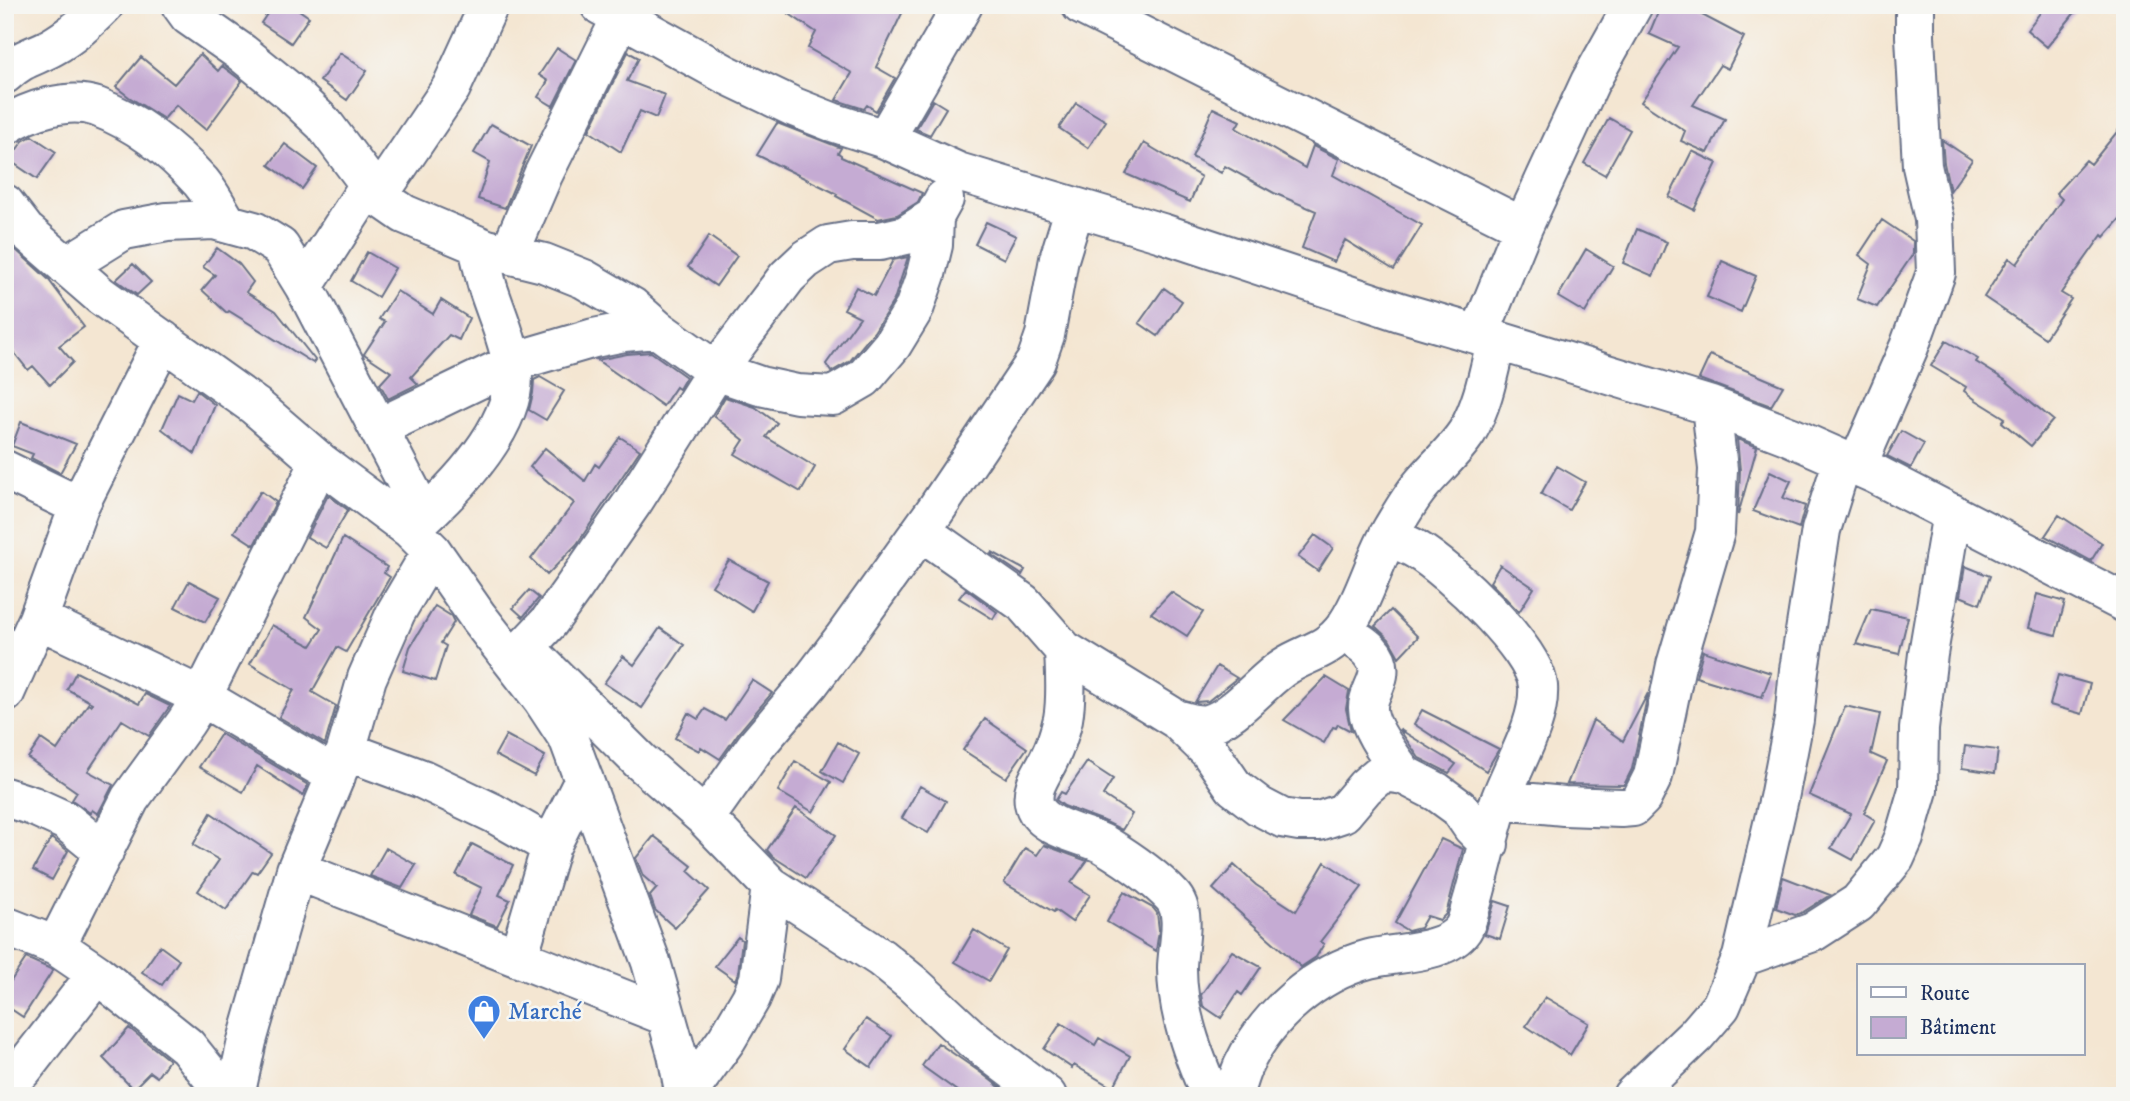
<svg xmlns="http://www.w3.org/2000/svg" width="2130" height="1101" viewBox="0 0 2130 1101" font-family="'IM FELL DW Pica',serif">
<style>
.building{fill:#c5abd3}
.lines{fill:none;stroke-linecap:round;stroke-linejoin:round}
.minor-casing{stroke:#676f87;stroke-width:42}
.minor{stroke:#fff;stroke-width:38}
.labels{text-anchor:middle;stroke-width:5;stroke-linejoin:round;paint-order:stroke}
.shop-label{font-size:24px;fill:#366cbe;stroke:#f6f6f2;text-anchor:start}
</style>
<rect width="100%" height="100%" fill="#f6f6f2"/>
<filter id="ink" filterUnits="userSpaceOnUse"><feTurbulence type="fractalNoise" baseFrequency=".0143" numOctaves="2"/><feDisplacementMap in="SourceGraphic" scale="14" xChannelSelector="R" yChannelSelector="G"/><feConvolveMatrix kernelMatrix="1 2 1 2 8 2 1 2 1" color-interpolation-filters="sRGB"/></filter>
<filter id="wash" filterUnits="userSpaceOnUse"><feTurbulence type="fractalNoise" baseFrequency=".00686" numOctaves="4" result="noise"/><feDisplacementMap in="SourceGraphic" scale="28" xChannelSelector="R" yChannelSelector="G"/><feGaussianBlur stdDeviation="1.57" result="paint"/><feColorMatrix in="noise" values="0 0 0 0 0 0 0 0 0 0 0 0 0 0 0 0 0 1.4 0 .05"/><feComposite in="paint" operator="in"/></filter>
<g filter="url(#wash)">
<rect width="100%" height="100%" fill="#f4e6d2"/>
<g id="blocks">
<path class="building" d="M273,5H292L309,17L291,43L261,23Z
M776,5H906L876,67L895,78L876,111L867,105L864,109L836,100L852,73L808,48L816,32Z
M1661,5H1683L1744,37L1728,69L1720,65L1693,105L1725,119L1708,153L1681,141L1685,131L1641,102L1678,47L1649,34Z
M2046,5H2081L2047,47L2027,30Z
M557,48L576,60L553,106L538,97L548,81L539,75Z
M628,52L639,58L627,81L665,95L656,118L640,111L621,152L589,131Z
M340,53L367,71L347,100L320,81Z
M200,54L218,71L222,66L242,81L206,130L176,105L164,119L129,97L116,87L141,57L174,84Z
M933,100L946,108L930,135L916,129Z
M1076,103L1106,121L1088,148L1059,128Z
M1213,108L1240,121L1236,128L1305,168L1313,146L1339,159L1333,175L1422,225L1394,270L1345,240L1334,262L1302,248L1316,211L1274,193L1225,166L1221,173L1192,157Z
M1609,118L1630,130L1605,175L1584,163Z
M2125,122V213L2104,237L2102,235L2061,293L2071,299L2045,338L1984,297L2009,258L2017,264L2062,199L2056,193L2086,160L2091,164Z
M777,123L841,148L838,153L841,155V157L922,193L918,202L897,215L878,219L836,196L837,194L831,191L757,155Z
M491,124L531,146L505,208L478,199L490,162L474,153Z
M32,136L56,152L37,179L9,160L23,141Z
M1942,140L1972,160L1950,191L1944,163Z
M1144,143L1201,177L1190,202L1126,174Z
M285,144L317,168L302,189L269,165Z
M1692,151L1717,163L1694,210L1669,197Z
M1882,220L1913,241V254L1877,307L1857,299L1871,264L1859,255Z
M986,222L1016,236L1004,259L975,244Z
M1637,229L1667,242L1653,276L1623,263Z
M709,236L737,256L716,286L688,267Z
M5,240L48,279L84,327L59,346L73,362L50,385L33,366L28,370L5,341Z
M217,248L239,264L253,282L246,292L276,311L315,360L313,363L229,311L227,313L202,290L215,275L203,267Z
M1586,249L1613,266L1585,313L1558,297Z
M367,252L395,268L378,297L351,281Z
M908,257L894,300L874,332L850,361L831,372L826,364L860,317L844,309L856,287L874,296L893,260Z
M1722,261L1756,276L1741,312L1707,297Z
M133,264L151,282L137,295L116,280Z
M1164,288L1182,301L1158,336L1139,323Z
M397,291L433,314L441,300L469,318L459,340L449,335L411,377L418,384L388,399L380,384L391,372L364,354L385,322L379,319Z
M1946,341L1978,359L1976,362L2005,380L2053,420L2031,446L2002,422L2005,418L1976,400L1964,391L1966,387L1931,366Z
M651,352L686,377L679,389L676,387L663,406L597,360L627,354Z
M1710,355L1783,386L1771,406L1699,379Z
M540,377L564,391L546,420L529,410L533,393L534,380Z
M197,391L215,405L195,454L162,429L178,393L192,400Z
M725,397L755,407L777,423L766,437L815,467L801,492L735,454L744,440L714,416Z
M21,422L76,444L60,473L31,458L33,454L12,446Z
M1901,431L1924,444L1911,468L1887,456Z
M620,437L640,450L577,544L547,575L531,559L574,503L530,467L545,448L585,481L595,464L599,467Z
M1737,439L1757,447L1738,515L1740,470Z
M1557,466L1585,482L1569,510L1541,494Z
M1770,471L1791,481L1783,498L1805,506L1799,528L1753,511Z
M261,491L276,502L254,545L234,532Z
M328,495L348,510L326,548L307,537Z
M2059,515L2102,543L2091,561L2045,536Z
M1315,535L1333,548L1318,571L1298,557Z
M343,538L387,567L384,573L390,577L346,652L337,647L312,692L336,706L325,744L279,717L294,690L250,664L272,625L311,646L322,629L306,617Z
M992,552L1025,570L1022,575L991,554Z
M729,560L768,581L752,611L712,586Z
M1500,565L1534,588L1519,612L1490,582Z
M1965,566L1990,576L1980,604L1960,596Z
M189,581L220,597L205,622L175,607Z
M966,589L997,612L993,619L959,598Z
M529,590L539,598L523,617L513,608Z
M1171,592L1203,612L1187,636L1151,613Z
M2037,594L2065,602L2056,635L2028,628Z
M435,606L451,616L454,622L441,643L446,646L435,681L403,671L410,647Z
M1871,609L1908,617L1899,654L1856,644Z
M1391,610L1418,637L1399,657L1389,639L1375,626Z
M660,628L684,645L642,708L604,683L623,656L634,665Z
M1703,651L1771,673L1762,697L1696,677Z
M1217,666L1237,678L1208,701L1195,702Z
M76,672L139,704L145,694L170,706L149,736L122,720L88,771L113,785L98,814L92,810L90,813L72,800L77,792L28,758L41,739L57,750L88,704L91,706L92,703L67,689Z
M2058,675L2090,684L2082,714L2050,705Z
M1326,677L1349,691L1346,709L1351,731L1338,724L1336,728L1333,727L1324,743L1284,720Z
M752,680L772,693L739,732L720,759L701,747L699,751L675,738L688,713L698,719L705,709L725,720Z
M1648,693L1632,769L1624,785L1567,784L1593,720L1623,741Z
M1845,706L1880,714L1871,754L1887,761L1864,813L1875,820L1853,860L1831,848L1851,814L1809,795Z
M1422,710L1499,749L1486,771L1414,724Z
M985,719L1027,748L1006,778L963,750Z
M1399,729L1456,764L1449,773L1419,758Z
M221,734L308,785L303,796L257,766L243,792L199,767Z
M506,735L545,756L534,776L495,755Z
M838,742L859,754L843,783L822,771Z
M1965,746L1998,750L1995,773L1962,768Z
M795,761L831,782L813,812L778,791Z
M1087,762L1113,779L1103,795L1132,814L1122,830L1104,821L1064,806L1056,800L1061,792L1065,794Z
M920,786L946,801L928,833L902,818Z
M796,808L836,835L806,878L772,856L767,850Z
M211,813L271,853L257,873L253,871L226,910L198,891L219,860L193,845Z
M654,836L692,866L688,871L709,890L675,928L655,910L650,896L657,888L643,876L636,858Z
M51,838L68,851L52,880L33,870Z
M1441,839L1463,849L1446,914L1440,920L1427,916L1420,928L1408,931L1395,923Z
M472,844L513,865L499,895L510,900L497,926L469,915L482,888L456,875Z
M1044,845L1087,861L1071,883L1090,895L1072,922L1055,910L1054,912L1004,883L1025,848L1037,855Z
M386,848L416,865L402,888L370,876Z
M1325,862L1362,887L1320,942L1324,944L1316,957L1301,967L1213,889L1234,865L1256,885L1296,911Z
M1783,877L1830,895L1803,912L1795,915L1776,908Z
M1124,892L1153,908L1157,913L1159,930L1156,951L1107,922Z
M1495,901L1510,906L1500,939L1485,934Z
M974,930L1007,950L989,981L955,962Z
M738,937L742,940L738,973L735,980L715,966Z
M160,946L179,960L162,985L142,972Z
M1232,951L1261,967L1242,995L1238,992L1221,1018L1203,1006L1201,995Z
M26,958L53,970L23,1017L5,1005V990Z
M1545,997L1589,1023L1570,1055L1526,1026Z
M866,1019L892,1036L871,1067L845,1049Z
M1061,1023L1095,1045L1099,1038L1130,1056L1113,1088L1074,1065L1072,1068L1044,1049Z
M129,1028L169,1060L157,1077L150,1072L133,1089L103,1058Z
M938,1043L980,1072L1011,1096H964L922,1066Z"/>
</g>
</g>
<g filter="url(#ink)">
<use href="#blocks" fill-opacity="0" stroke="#676f87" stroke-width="2"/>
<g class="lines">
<defs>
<path id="minor" d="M181,5L189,16L242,53L290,92L324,124L378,196L404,214L487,249L544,263L584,279L632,307L657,329L716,371L760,386L797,394L833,396L864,378L892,345L914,309L926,274L933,245L934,217
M600,5L725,74L794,107L832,122L885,139L958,172L1162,233L1400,312L1479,335L1523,227L1590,82L1633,5
M1081,5L1523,227
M5,74C23,57 34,57 52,47C72,36 88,21 104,5
M5,126C28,110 69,97 97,107C137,122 173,151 201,182C211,194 219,210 227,223
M885,139L963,5
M378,196L451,88L489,5
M5,204L25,230L101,296L255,406L320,462L410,529L432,551L478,617L542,699L569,740L651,962L677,1054L685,1096
M509,254L543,175L622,16
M66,266L124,230L167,222L214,220L254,231L280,247L304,286L424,516
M304,286L369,185
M1479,335L1711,406L1789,436L1875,474L2125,603
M378,428L519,360L594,338L624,332L657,329
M1857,466L1909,347L1936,273L1934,219L1922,166L1915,36V5
M5,470L79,506
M410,529C450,494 522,424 512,365C508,339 496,313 488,288C484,274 481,259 478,246
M921,531L1023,603L1064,650L1176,719C1186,722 1197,726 1208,724C1234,718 1262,681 1284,667C1305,653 1327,651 1343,630C1365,600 1373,562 1392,529C1401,514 1410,498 1421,485C1436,467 1454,452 1467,432C1483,405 1489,371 1496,341
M38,619L202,697L336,776
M1342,631C1358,641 1382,652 1378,675C1376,686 1368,696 1368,707C1367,727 1392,758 1404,775
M1064,650C1065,673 1067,697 1063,719C1060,732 1055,747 1049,759C1042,774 1031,787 1034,803C1039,829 1086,834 1105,845C1128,859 1154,877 1172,896C1188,913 1177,948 1177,968C1177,1013 1193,1055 1211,1096
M535,657L640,761L705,818L771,886L881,958L913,984L972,1039L1047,1096
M513,660L549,622L574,587L633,502L716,371L787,277L805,260L828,245L852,241H880L906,235L934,217L944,199
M5,693L38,619L79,506L163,340
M1176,719L1210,752L1234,787L1259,806L1282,818L1299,821H1319L1343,813L1365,787L1379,775L1390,773L1404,775L1437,792L1459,808L1472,827L1489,844
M346,751L422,779L493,813L551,846L584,780
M5,797L33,806L66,821L104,852
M1501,800L1564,806L1621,808L1633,807L1642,798L1653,776L1676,665L1715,532L1718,469L1711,406
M705,818L756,746L809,684L843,639L935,511L1036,361L1045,335L1059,259L1075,207
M296,870L666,1016
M5,926L56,946L97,974L187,1046L227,1096
M56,946L130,799L186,722L202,697L320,462
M1742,957L1813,932L1858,903L1895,858L1904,838L1918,790L1919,729L1928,654L1952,513
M518,958L551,846
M5,1089L23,1069L97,974
M235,1096L247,1041L296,870L346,751L367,678L396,612L432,551
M686,1096L727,1039L751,998L759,979L771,886
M1233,1096C1236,1086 1239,1075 1243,1066C1267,1015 1316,973 1369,959C1396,952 1446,954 1463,929C1468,921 1470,908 1473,899C1481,870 1488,840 1496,812C1507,774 1541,726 1538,686C1535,649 1449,569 1417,550C1408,544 1397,541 1388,536
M1632,1096L1696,1035L1721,1006L1742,957L1779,798L1794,720L1799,670L1821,530L1843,459"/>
</defs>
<use href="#minor" class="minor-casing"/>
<use href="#minor" class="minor"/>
</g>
</g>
<defs>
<symbol id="shop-pin" viewBox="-11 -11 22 30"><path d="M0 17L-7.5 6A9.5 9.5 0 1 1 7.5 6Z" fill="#3f7fe0" stroke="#f6f6f2"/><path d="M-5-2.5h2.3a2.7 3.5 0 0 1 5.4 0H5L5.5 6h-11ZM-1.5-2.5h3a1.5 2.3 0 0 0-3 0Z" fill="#fff"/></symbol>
</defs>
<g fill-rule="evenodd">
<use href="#shop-pin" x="465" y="992" width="38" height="52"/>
</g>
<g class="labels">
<g class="shop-label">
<text x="508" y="1019">Marché</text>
</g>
</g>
<rect width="2130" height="1101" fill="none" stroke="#f6f6f2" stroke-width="28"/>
<rect x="1857" y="964" width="228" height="91" fill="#f6f6f2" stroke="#9ea6b7" stroke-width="2"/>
<rect x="1871" y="987" width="35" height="10" fill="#ffffff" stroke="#9ea6b7" stroke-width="2"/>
<text x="1920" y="1000" font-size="21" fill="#1b2f5e">Route</text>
<rect x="1871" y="1017" width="35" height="21" fill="#c5abd3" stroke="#9ea6b7" stroke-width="2"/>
<text x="1920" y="1034" font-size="21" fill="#1b2f5e">Bâtiment</text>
</svg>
